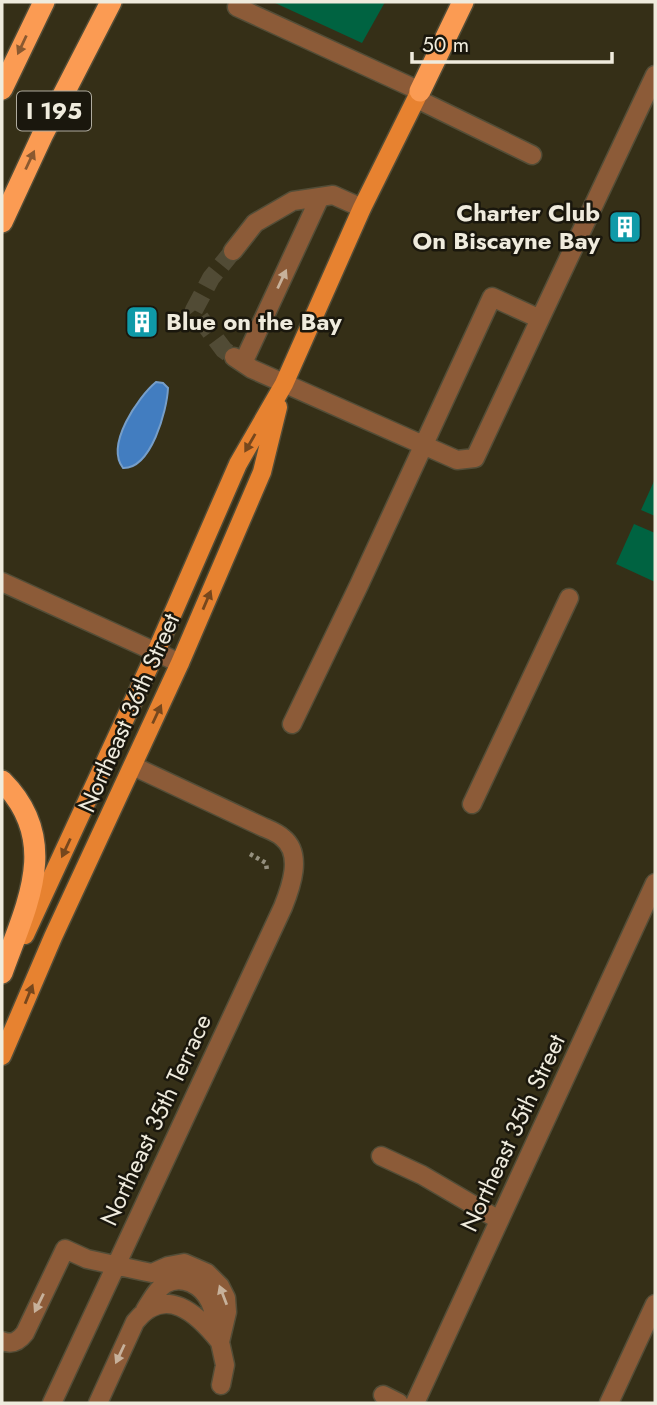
<svg xmlns="http://www.w3.org/2000/svg" width="657" height="1405" viewBox="0 0 657 1405" font-family="Jost,sans-serif">
<style>
.green{fill:#006341}
.water{fill:#427dc0;stroke:#769ec9;stroke-width:2}
.lines{fill:none;stroke-linecap:round;stroke-linejoin:round}
.minor-tunnel{stroke:#514b35;stroke-width:18;stroke-dasharray:18 9;stroke-linecap:butt}
.minor-casing{stroke:#534d37;stroke-width:21}
.major-casing{stroke:#534d37;stroke-width:21}
.highway-casing{stroke:#534d37;stroke-width:24}
.path{stroke:#95907e;stroke-width:4.5;stroke-dasharray:3.5 3.5;stroke-linecap:butt}
.minor{stroke:#8c5b38;stroke-width:18}
.major{stroke:#e78230;stroke-width:18}
.highway{stroke:#fb9b53;stroke-width:21}
.oneway{fill:#8a5930}
.oneway2{fill:#c7b19b}
.oneway3{fill:#76471d}
.labels{text-anchor:middle;stroke-width:5;stroke-linejoin:round;paint-order:stroke}
.shield{fill:#1a170d;stroke:#afab9f;stroke-width:2}
.shield-label{font-size:23px;font-weight:bold;fill:#efebdd}
.poi-label{font-size:24px;font-weight:bold;fill:#efebdd;stroke:#1a170d;text-anchor:end}
.street-label{font-size:24px;fill:#efebdd;stroke:#1a170d}
</style>
<rect width="100%" height="100%" fill="#352f17"/>
<path class="green" d="M273,2H385L362,43Z
M655,479V516L641,510Z
M634,524L655,533V582L616,564Z"/>
<path class="water" d="M156,382L163,383L168,388C167,411 151,469 123,468C105,445 138,397 156,382Z"/>
<g class="lines">
<path class="minor-tunnel" d="M233,251L211,278L194,310L224,350L234,357"/>
<defs>
<path id="minor" d="M237,7L420,91
M417,99L532,155
M233,251L255,223L293,201L333,195L362,208
M234,357L252,369L457,460L475,458L540,319
M243,363L320,197
M2,582L180,663
M292,724L359,585L492,297L540,319L655,75
M472,804L569,598
M381,1156L422,1175L499,1220
M145,1310C151,1301 156,1290 165,1284C182,1274 202,1285 210,1302C215,1313 217,1326 220,1339
M2,1341C12,1345 19,1341 25,1333L65,1249L87,1259L142,1271L152,1273L168,1266L184,1263L207,1273L220,1286L226,1298L227,1312L220,1342L225,1365L221,1385
M383,1395L399,1403
M52,1403L283,907C291,887 303,854 283,838C278,833 270,830 263,827L133,766
M98,1403L135,1322C165,1284 197,1313 220,1342
M415,1403L655,883
M609,1403L655,1304"/>
<path id="major" d="M25,935L156,652L238,464L284,384L362,208L420,91
M2,1056L53,937L180,663L262,472L278,407"/>
<path id="highway" d="M2,89L44,2
M420,91L463,2
M2,222L42,136L111,2
M2,781C62,841 26,906 2,973"/>
</defs>
<use href="#minor" class="minor-casing"/>
<use href="#major" class="major-casing"/>
<use href="#highway" class="highway-casing"/>
<path class="path" d="M250,854L266,863L267,871"/>
<use href="#minor" class="minor"/>
<use href="#major" class="major"/>
<use href="#highway" class="highway"/>
</g>
<defs><path id="oneway-solid" d="M-6-.8H1V-3.2L6.5 0L1 3.2V.8H-6Z" transform="scale(1.75)"/></defs>
<g class="oneway">
<use href="#oneway-solid" transform="translate(22 45) rotate(115)"/>
<use href="#oneway-solid" transform="translate(30 160) rotate(-65)"/>
</g>
<g class="oneway2">
<use href="#oneway-solid" transform="translate(282 279) rotate(-65)"/>
<use href="#oneway-solid" transform="translate(223 1295) rotate(-111)"/>
<use href="#oneway-solid" transform="translate(39 1303) rotate(116)"/>
<use href="#oneway-solid" transform="translate(120 1354) rotate(115)"/>
</g>
<g class="oneway3">
<use href="#oneway-solid" transform="translate(250 443) rotate(120)"/>
<use href="#oneway-solid" transform="translate(207 600) rotate(-67)"/>
<use href="#oneway-solid" transform="translate(157 714) rotate(-65)"/>
<use href="#oneway-solid" transform="translate(66 848) rotate(115)"/>
<use href="#oneway-solid" transform="translate(29 994) rotate(-68)"/>
</g>
<defs>
<symbol id="building-square" viewBox="-11 -11 22 22"><rect x="-9" y="-9" width="18" height="18" rx="4" fill="#0f9aa8" stroke="#1a170d"/><path d="M-4-6H4V6H1V3H-1V6H-4ZM-2.5-4.3h1.7v1.8h-1.7ZM.8-4.3h1.7v1.8H.8ZM-2.5-1h1.7V.8h-1.7ZM.8-1h1.7V.8H.8Z" fill="#fff"/></symbol>
</defs>
<g fill-rule="evenodd">
<use href="#building-square" x="606" y="208" width="38" height="38"/>
<use href="#building-square" x="123" y="303" width="38" height="38"/>
</g>
<g class="labels">
<rect class="shield" x="17" y="91.5" width="74" height="39" rx="5"/>
<g class="shield-label">
<text x="54" y="119">I 195</text>
</g>
<g class="poi-label">
<text x="600" y="221">Charter Club<tspan x="600" dy="28">On Biscayne Bay</tspan></text>
<text x="166" y="330" text-anchor="start">Blue on the Bay</text>
</g>
<g class="street-label">
<text transform="translate(129 713) rotate(-66)" y="8">Northeast 36th Street</text>
<text transform="translate(156 1120) rotate(-65)" y="8">Northeast 35th Terrace</text>
<text transform="translate(513 1133) rotate(-65)" y="8">Northeast 35th Street</text>
</g>
</g>
<rect width="657" height="1405" fill="none" stroke="#efebdd" stroke-width="7"/>
<path d="M412 52v10h200v-10" fill="none" stroke="#efebdd" stroke-width="3.5"/>
<text x="422" y="52" font-size="21" fill="#efebdd" stroke="#1a170d" stroke-width="5" paint-order="stroke">50 m</text>
</svg>
